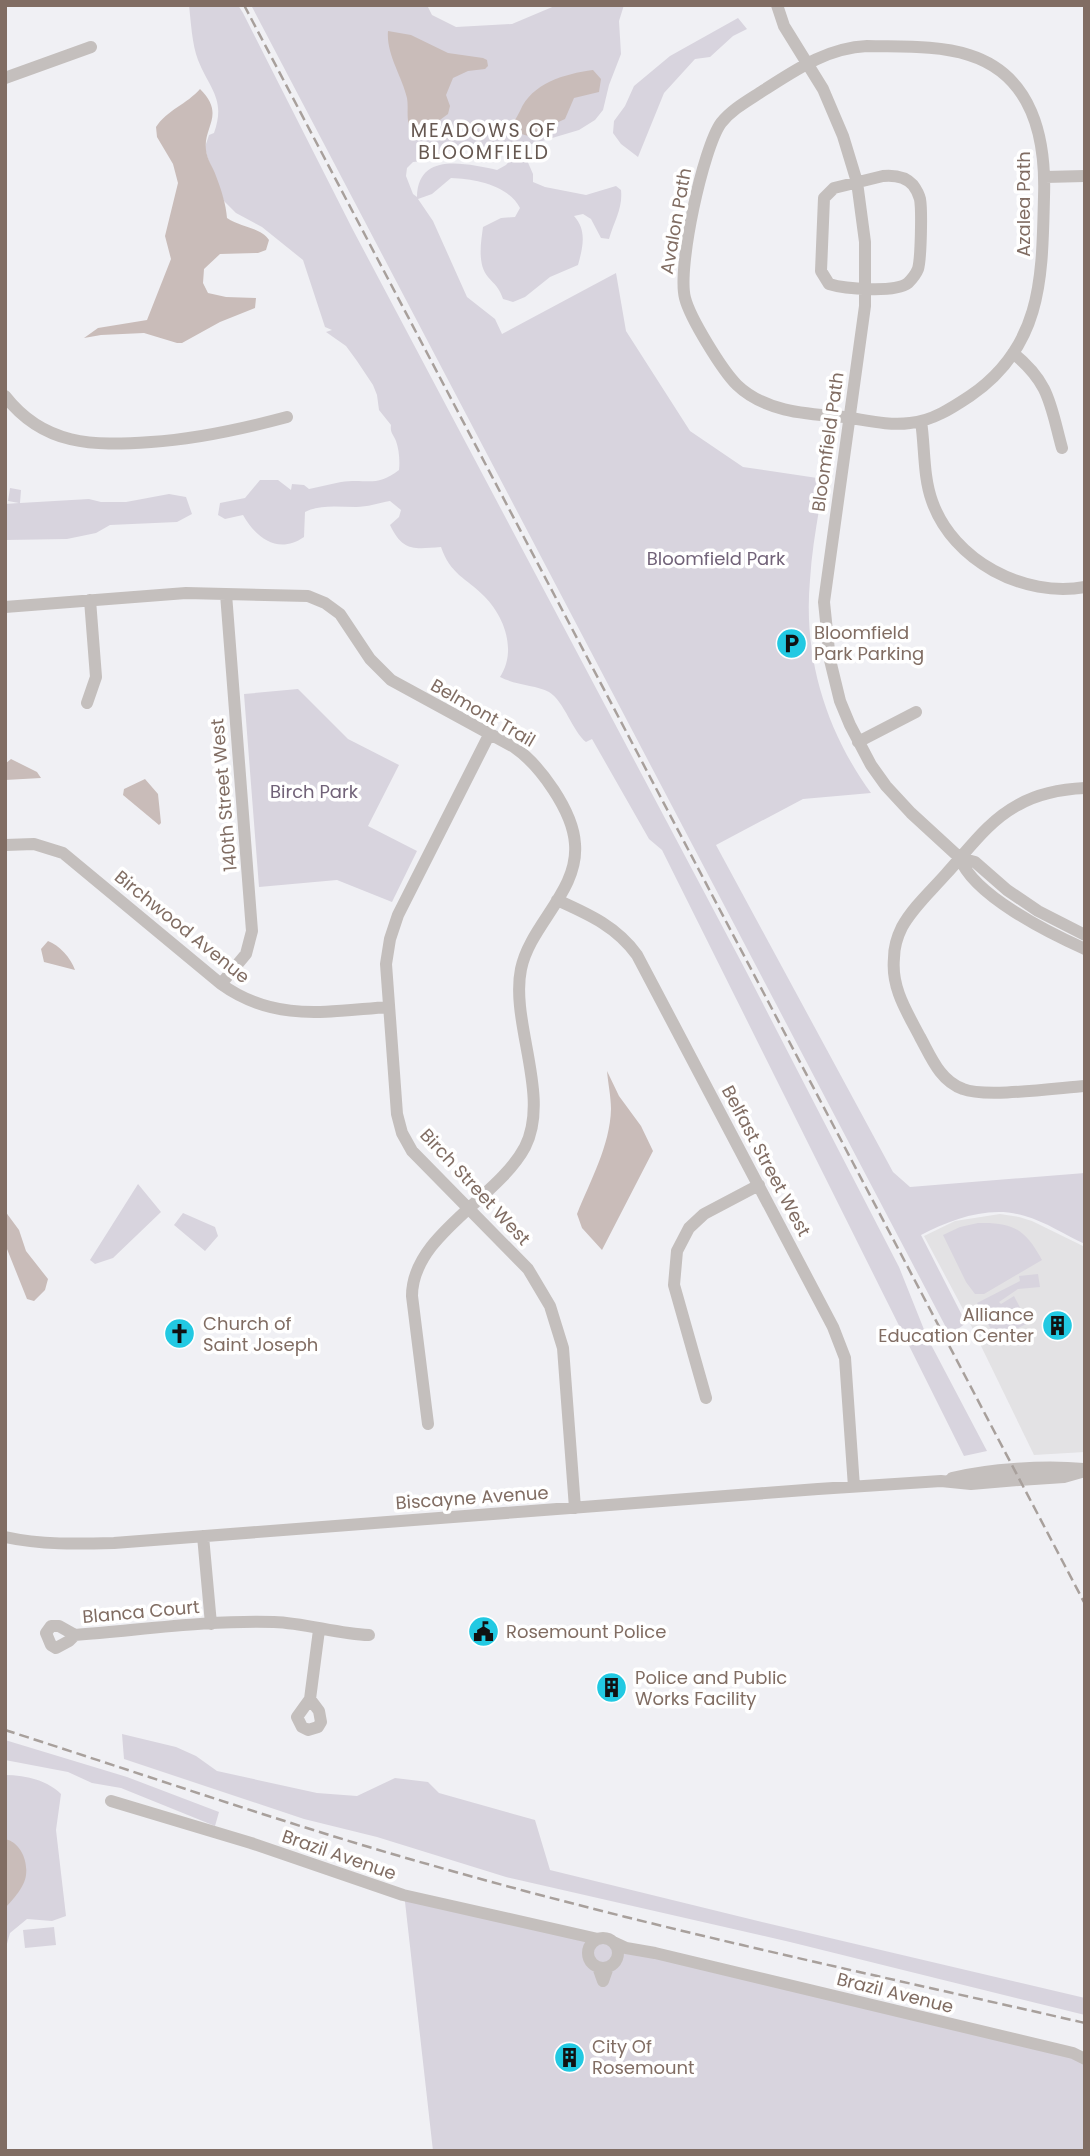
<svg xmlns="http://www.w3.org/2000/svg" width="1090" height="2156" viewBox="0 0 1090 2156" font-family="Poppins,sans-serif">
<style>
.built{fill:#e3e2e4}
.green{fill:#d8d4de}
.water{fill:#c9bcb9}
.lines{fill:none;stroke-linecap:round;stroke-linejoin:round}
.minor{stroke:#c4bfbd;stroke-width:12}
.rail{stroke:#a8a09c;stroke-width:2.5;stroke-dasharray:10 5;stroke-linecap:butt}
.labels{text-anchor:middle;stroke-width:7;stroke-linejoin:round;paint-order:stroke}
.street-label{font-size:18px;fill:#816d63;stroke:#fff}
.park-label{font-size:18px;fill:#716278;stroke:#fff}
.poi-label{font-size:18px;fill:#816d63;stroke:#fff;text-anchor:start}
.neighbourhood-label{font-size:19px;letter-spacing:2px;fill:#665851;stroke:#fff}
</style>
<rect width="100%" height="100%" fill="#f0f0f4"/>
<path class="built" d="M1000,1214L1019,1217L1032,1221L1085,1247V1452L1034,1455L964,1311L924,1236L955,1221Z"/>
<path class="green" d="M189,5H238L243,13L353,230L746,971L899,1267L927,1337L987,1451L964,1456L662,850L649,839L592,739L586,742C573,732 564,701 549,692C536,685 515,685 500,677C517,651 505,617 484,596C466,578 450,574 441,547C414,549 403,552 390,525L399,517L401,510L390,501C379,503 367,507 356,507C339,507 321,504 305,512L304,537C278,555 256,538 243,515L225,519L218,515L220,503L245,498L260,480H278L291,490L292,484L304,485L309,489C320,487 330,484 341,482C367,478 376,488 399,470C400,461 399,449 396,441C393,434 390,433 391,425L379,410L377,395L373,385L357,361L346,346L326,332L332,330L325,327L303,260L262,227L236,213L224,201L207,156L205,147L209,135L214,133C226,99 210,90 198,60C192,44 191,23 189,5Z
M251,5H427L432,15L456,27L512,24L557,5H624L619,21L621,54L609,85L603,110L595,120L579,130L532,144L447,151L423,161L413,162L407,168L406,176L413,194L417,197C418,151 467,164 497,170L506,165L513,157V153L526,158L533,174V182L545,187L586,195L616,186L621,190C623,208 614,221 609,239L601,238L591,219L583,214L574,216C587,230 583,247 578,265L550,277L525,297L513,302L503,299C499,287 495,285 488,277C477,264 481,242 483,227L501,218L515,217L520,208C508,185 475,179 451,178L432,194L418,199L433,221L467,297L495,319L502,334L616,273L626,331L690,431L743,467L824,479C819,512 812,546 810,580C803,657 826,731 871,793L803,799L716,845L893,1172L910,1187L1085,1173V1244C1065,1235 1046,1222 1025,1216C990,1205 952,1219 921,1235L966,1323L950,1335Z
M738,18L747,29L733,36L710,57L695,59L664,93L638,157L621,144L613,133L614,121L625,106L634,86L670,56Z
M10,488L21,490L20,503L89,499L101,502H126L169,494L186,497L192,514L177,522L110,525L96,533L67,539L5,540V504L19,503L8,501Z
M298,689L348,739L399,765L368,826L417,851L392,902L337,880L259,887L244,694Z
M138,1184L161,1212L113,1258L95,1264L90,1260Z
M183,1213L215,1227L218,1236L205,1251L174,1225Z
M978,1223C1013,1222 1025,1229 1042,1260L984,1294H975L966,1282L943,1235L960,1227Z
M1038,1274L1040,1287L1018,1289L999,1302L1001,1304L1014,1296L1028,1323L996,1339L977,1303L1020,1281L1019,1276Z
M122,1734L176,1747L196,1756L217,1771L317,1793L357,1796L395,1778L428,1782L439,1793L535,1820L550,1870L762,1922L1085,1998V2015L790,1942L506,1877L377,1837L304,1819L124,1759Z
M5,1740L127,1777L219,1812L215,1826L121,1788L92,1783L68,1772L5,1760Z
M5,1775C25,1775 47,1780 61,1794L56,1830L66,1916L52,1921L27,1919L10,1933L5,1951Z
M404,1893L1076,2054L1085,2058V2151H433Z
M54,1927L56,1945L25,1948L23,1930Z"/>
<path class="water" d="M388,31L411,35L448,53L483,58L487,60L488,66L485,69L468,71L453,78L446,95L450,106L448,114L433,125L412,131C405,121 409,109 407,98C402,76 386,54 388,31Z
M593,70L601,79L599,92L574,98L565,119L528,136L512,131C512,123 516,119 520,111C532,83 564,74 593,70Z
M200,89C226,115 203,126 206,150C207,160 213,167 216,176C221,189 226,204 227,218C242,228 260,227 269,240L266,250L258,253L220,254L204,269L203,283L208,293L226,297L256,298L255,308L220,322L182,343H177L144,333L101,335L84,338L98,328L147,320L171,259L165,236L178,183L173,164L157,137L156,127C167,110 187,104 200,89Z
M11,759L37,772L41,778L5,780V764Z
M145,779L158,794L161,823L159,825L123,795L124,789Z
M48,941C59,945 71,958 75,970L44,962L41,949Z
M607,1071L619,1096L641,1126L653,1151L602,1250L582,1228L577,1214C590,1181 610,1146 611,1109C611,1097 608,1083 607,1071Z
M5,1211L19,1230L26,1251L48,1279L45,1290L34,1301L27,1299L5,1244Z
M5,1839C20,1842 28,1860 26,1875C25,1886 13,1900 5,1908Z"/>
<g class="lines">
<path class="minor" d="M777,5L784,26L823,89L843,136L857,182L865,242V306L824,602L830,660L840,701L850,725L871,765L886,786L911,813L960,858L975,862L1007,890L1038,911L1085,935
M867,46C900,47 938,45 969,55C1033,75 1046,139 1044,197C1042,277 1043,346 970,396C952,408 932,421 910,423C888,426 866,420 844,417C807,414 765,412 737,385C722,370 690,318 685,298C677,268 703,148 721,123C732,109 749,100 764,90C797,69 827,48 867,46Z
M5,78L91,47
M883,176C894,175 905,176 913,185C916,189 919,195 920,199C922,210 921,259 918,269C916,274 912,279 908,283C895,293 845,289 829,284L821,271L824,198L834,188Z
M1045,177L1085,176
M1013,353C1050,383 1050,404 1062,448
M5,396C44,446 93,446 151,442C198,439 242,429 287,417
M921,421C925,448 923,476 932,501C953,561 1024,598 1085,587
M5,607L186,593L308,596L325,603L340,614L370,659L391,680L514,747C540,765 573,811 575,844C579,891 530,925 521,969C510,1022 551,1096 525,1147C498,1198 412,1235 412,1296L428,1424
M87,703L96,677L90,600
M489,735L398,915L390,939L386,964L397,1114L402,1133L412,1151L528,1269L550,1306L563,1348L575,1508
M858,742L916,712
M1085,788C1062,789 1039,793 1018,805C988,821 969,849 946,874C931,891 913,907 902,927C897,937 894,947 894,958C891,988 907,1012 920,1037C931,1057 940,1081 963,1089C985,1098 1057,1088 1085,1086
M5,845L34,844L63,853L221,984C275,1023 328,1011 389,1007
M960,858C973,895 1049,933 1085,949
M557,900C588,914 616,926 637,955L833,1327L845,1358L854,1487
M221,984L246,954L252,931L226,594
M706,1398L674,1285L677,1251L689,1228L704,1214L759,1185
M952,1478C988,1469 1046,1465 1083,1469
M203,1536L211,1624
M5,1537C41,1545 78,1544 114,1543L818,1489L941,1481L971,1484L1019,1480L1064,1477L1085,1471
M75,1635L59,1626H51L46,1633L51,1645L56,1648L69,1641L75,1635C141,1630 208,1620 274,1622C306,1623 337,1634 369,1635
M310,1699L319,1711L321,1722L318,1727L308,1730L302,1727L297,1717L310,1699L319,1630
M111,1801L251,1843L403,1895L598,1939
M588 1953a15 15 0 1 1 30 0a15 15 0 1 1-30 0Z
M613,1942L626,1948L655,1953L1073,2053L1085,2059
M598,1967L603,1981L608,1967"/>
<path class="rail" d="M244,5L1085,1604
M5,1730C152,1777 297,1828 445,1869C656,1929 871,1974 1085,2023"/>
</g>
<defs>
<symbol id="parking-disc" viewBox="-11 -11 22 22"><circle r="9.5" fill="#22c9e2" stroke="#fff"/><path d="M-3.5-5.5H1a3.5 3.5 0 0 1 0 7H-1V5.5H-3.5ZM-1-3.4V-.6H.8a1.4 1.4 0 0 0 0-2.8Z" fill="#111"/></symbol>
<symbol id="building-disc" viewBox="-11 -11 22 22"><circle r="9.5" fill="#22c9e2" stroke="#fff"/><path d="M-4-6H4V6H1V3H-1V6H-4ZM-2.5-4.3h1.7v1.8h-1.7ZM.8-4.3h1.7v1.8H.8ZM-2.5-1h1.7V.8h-1.7ZM.8-1h1.7V.8H.8Z" fill="#111"/></symbol>
<symbol id="church-disc" viewBox="-11 -11 22 22"><circle r="9.5" fill="#22c9e2" stroke="#fff"/><path d="M-1.2-6h2.4v3.5h3.3v2.4h-3.3V6h-2.4V-.1h-3.3v-2.4h3.3Z" fill="#111"/></symbol>
<symbol id="civic-disc" viewBox="-11 -11 22 22"><circle r="9.5" fill="#22c9e2" stroke="#fff"/><path d="M-.6-6.5H3V-4.5H.6V-3L4-1V1h2V6H-6V1h2V-1L-.6-3ZM-1.2 2.5V6h2.4V2.5Z" fill="#111"/></symbol>
</defs>
<g fill-rule="evenodd">
<use href="#parking-disc" x="774" y="626" width="35" height="35"/>
<use href="#building-disc" x="1040" y="1308" width="35" height="35"/>
<use href="#church-disc" x="162" y="1316" width="35" height="35"/>
<use href="#civic-disc" x="466" y="1614" width="35" height="35"/>
<use href="#building-disc" x="594" y="1670" width="35" height="35"/>
<use href="#building-disc" x="552" y="2040" width="35" height="35"/>
</g>
<g class="labels">
<g class="street-label">
<text transform="translate(1024 204) rotate(-90)" y="6">Azalea Path</text>
<text transform="translate(676 221) rotate(-80)" y="6">Avalon Path</text>
<text transform="translate(828 442) rotate(-82)" y="6">Bloomfield Path</text>
<text transform="translate(483 713) rotate(30)" y="6">Belmont Trail</text>
<text transform="translate(224 795) rotate(-95)" y="6">140th Street West</text>
<text transform="translate(182 927) rotate(39)" y="6">Birchwood Avenue</text>
<text transform="translate(766 1161) rotate(62)" y="6">Belfast Street West</text>
<text transform="translate(475 1187) rotate(47)" y="6">Birch Street West</text>
<text transform="translate(472 1498) rotate(-4)" y="6">Biscayne Avenue</text>
<text transform="translate(141 1612) rotate(-5)" y="6">Blanca Court</text>
<text transform="translate(339 1855) rotate(19)" y="6">Brazil Avenue</text>
<text transform="translate(895 1993) rotate(14)" y="6">Brazil Avenue</text>
</g>
<g class="park-label">
<text x="716" y="565">Bloomfield Park</text>
<text x="314" y="798">Birch Park</text>
</g>
<g class="poi-label">
<text x="814" y="639">Bloomfield<tspan x="814" dy="21">Park Parking</tspan></text>
<text x="1034" y="1321" text-anchor="end">Alliance<tspan x="1034" dy="21">Education Center</tspan></text>
<text x="203" y="1330">Church of<tspan x="203" dy="21">Saint Joseph</tspan></text>
<text x="506" y="1638">Rosemount Police</text>
<text x="635" y="1684">Police and Public<tspan x="635" dy="21">Works Facility</tspan></text>
<text x="592" y="2053">City Of<tspan x="592" dy="21">Rosemount</tspan></text>
</g>
<g class="neighbourhood-label">
<text x="484" y="137">MEADOWS OF<tspan x="484" dy="22">BLOOMFIELD</tspan></text>
</g>
</g>
<rect width="1090" height="2156" fill="none" stroke="#816d63" stroke-width="14"/>
</svg>
